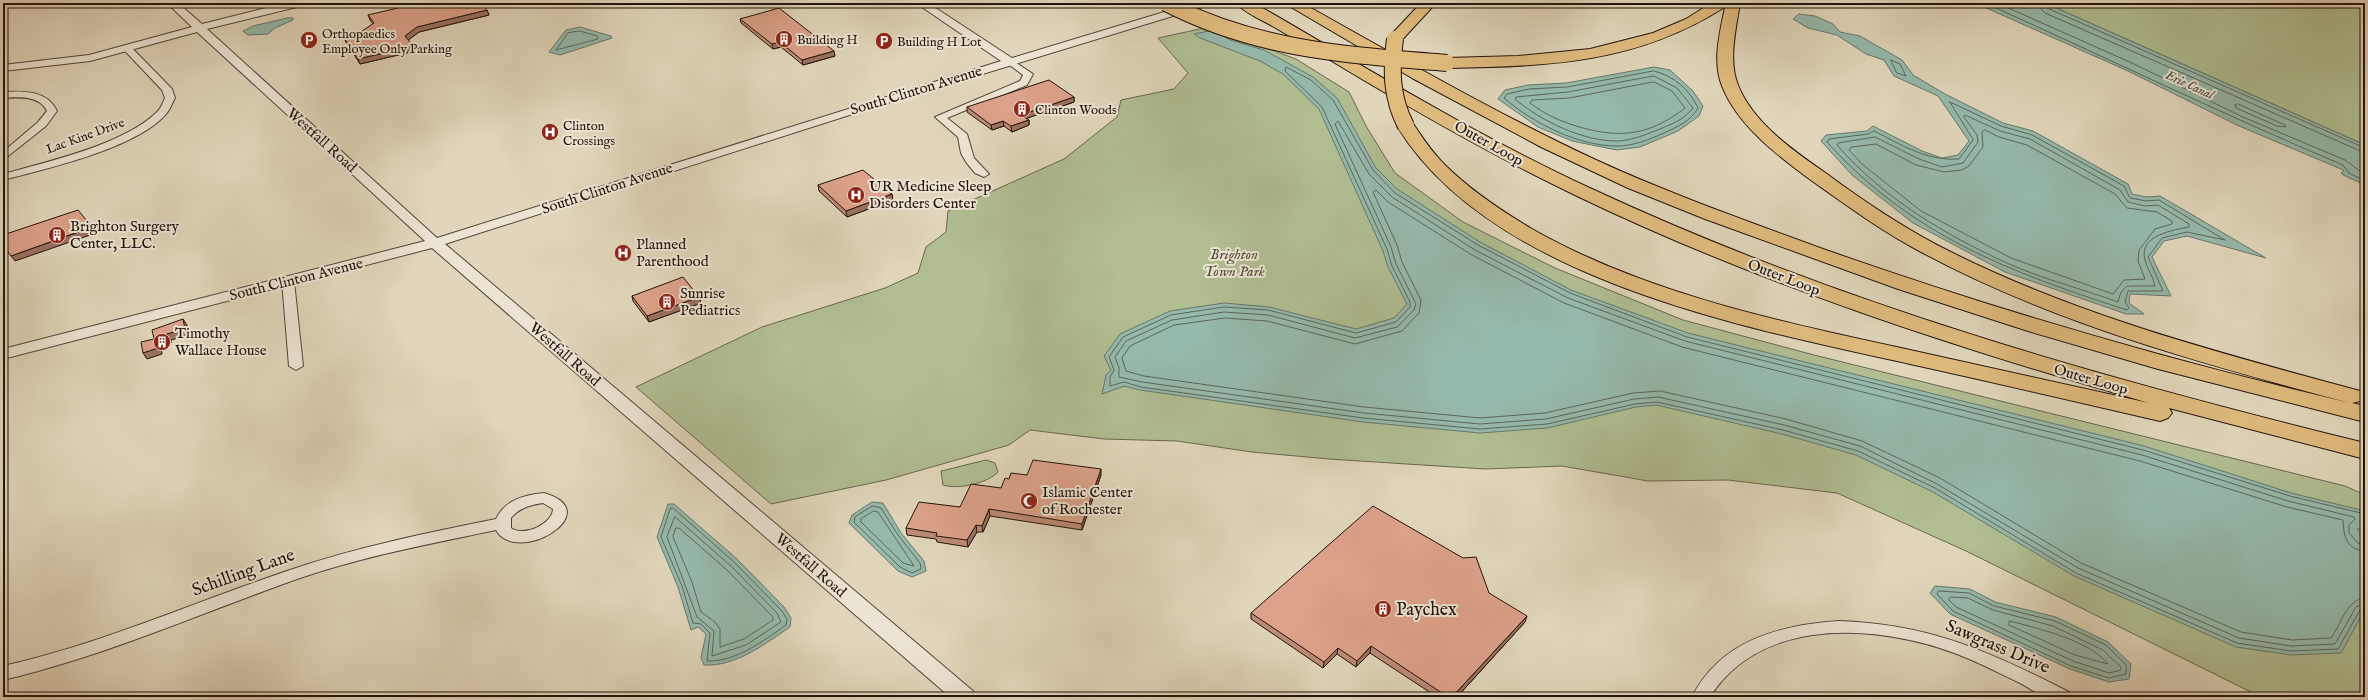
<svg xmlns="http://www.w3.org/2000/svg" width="2368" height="700" viewBox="0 0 2368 700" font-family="'IM FELL English',serif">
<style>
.green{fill:#b0be92;stroke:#68684e}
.water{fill:#95b9ab;stroke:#67776b}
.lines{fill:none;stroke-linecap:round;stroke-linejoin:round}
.shore{stroke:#5b665b;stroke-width:1}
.minor-casing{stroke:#514437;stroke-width:2}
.tertiary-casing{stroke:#514437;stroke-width:2}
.motorway-casing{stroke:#21130b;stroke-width:2}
.minor{fill:#ece4d3;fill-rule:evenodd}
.tertiary{fill:#ece4d3;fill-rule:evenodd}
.motorway{fill:#e0bb7e;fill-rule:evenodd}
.motorway-bridge-casing{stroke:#21130b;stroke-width:18;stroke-linecap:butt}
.motorway-bridge{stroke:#e0bb7e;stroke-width:16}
.wall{fill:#be8b77;stroke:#21130b}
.shaded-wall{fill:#9b7161;stroke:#21130b}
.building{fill:#dda28a;stroke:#21130b}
.labels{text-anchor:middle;stroke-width:4;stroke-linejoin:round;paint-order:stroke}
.far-poi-label{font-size:13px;fill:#21130b;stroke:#ece4d3;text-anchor:start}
.far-water-label{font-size:13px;font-style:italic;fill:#4a4d43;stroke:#ece4d3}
.far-street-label{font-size:13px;fill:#21130b;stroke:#ece4d3}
.street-label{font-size:15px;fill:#21130b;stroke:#ece4d3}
.poi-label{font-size:15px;fill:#21130b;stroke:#ece4d3;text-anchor:start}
.park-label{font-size:15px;font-style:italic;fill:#534f3a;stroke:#ece4d3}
.near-street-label{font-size:18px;fill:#21130b;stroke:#ece4d3}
.near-poi-label{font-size:18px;fill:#21130b;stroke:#ece4d3;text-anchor:start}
</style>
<rect width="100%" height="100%" fill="#e1d6bb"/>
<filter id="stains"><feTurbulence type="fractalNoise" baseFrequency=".005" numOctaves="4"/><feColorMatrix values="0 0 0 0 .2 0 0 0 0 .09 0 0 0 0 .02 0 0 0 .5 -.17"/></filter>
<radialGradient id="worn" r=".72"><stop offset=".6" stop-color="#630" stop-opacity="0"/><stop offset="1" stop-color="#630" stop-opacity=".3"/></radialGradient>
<path class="green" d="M2045,3H2365V145Z
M1209,27L1296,59L1349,92L1366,126L1395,173L1463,222L1555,268L1683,320L1814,355L2345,486L2365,495V697H2261L1966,551L1837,493L1728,480L1648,481L1562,466L1485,469L1329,459L1252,452L1177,441L1104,439L1030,430L1009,445L886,480L771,504L636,387L762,327L885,288L918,273L926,247L946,232L948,211L1064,159L1117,117L1121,100L1174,89L1188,73L1158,38Z
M986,460L995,463L998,472C988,483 958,490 943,485L941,471Z"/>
<path class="water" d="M1975,3H2045L2365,145V185L2343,175L2341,173L2344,171L2341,169L2239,126L2128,71Z
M1799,14L1815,16L1833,24L1840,32L1860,36L1902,60L1913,75L1945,94L2003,123L2033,131L2128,184L2132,194L2146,197L2160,196L2266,258L2187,236L2164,241L2152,257L2171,296L2130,294L2129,303L2144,314H2126L2005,272L1913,223L1852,175L1821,141L1826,135L1867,131L1873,126L1922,151L1942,158L1958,155L1969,141L1938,96L1894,76L1884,60L1866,54L1837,35L1808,28L1793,19Z
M287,18H293V20L275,28L268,34L248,35L243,31L253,26Z
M580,27L611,36L612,38L560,55L549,52L566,30Z
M1214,30L1230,40L1264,50L1313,77L1337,98L1376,168L1397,189L1480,242L1571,290L1688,333L2144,446L2291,493L2365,511V528L2357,529L2365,538V609L2341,653L2291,655L2236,647L2074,576L1933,492L1856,455L1782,434L1656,405L1636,407L1547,428L1480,433L1363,422L1140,390L1124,386L1102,394L1106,375L1111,370L1104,356L1120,334L1170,311L1224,303L1269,307L1356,329L1394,318L1407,304L1388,267L1383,251L1319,109L1283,74L1260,61L1200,38L1194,34Z
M1654,67L1670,70L1693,91L1703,106L1699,116L1678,131L1640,147L1617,150L1572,141L1538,127L1498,99L1505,90L1528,85L1566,83Z
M872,502L883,503L901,533L924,561L926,571L912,577L898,571L849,523L852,515Z
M668,504H674L737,559L784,607L791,618L790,627C765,644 735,667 704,665L701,658L706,634L698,627L691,630L678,587L657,537Z
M1935,586L1970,589L1995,602L2056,617L2108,642L2131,664L2129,679L2109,682L2070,669L1950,614L1930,593Z"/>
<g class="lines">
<path class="shore" d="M1985,3C2105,57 2222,114 2343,165L2349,173L2365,181
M1997,3L2132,63L2243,117L2345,160L2365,175
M2040,3L2041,9L2045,13L2365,153
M2045,3L2047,8L2365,148
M580,31L597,36L598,39L556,50L568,33Z
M1891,60L1900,64L1906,76L1897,73Z
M1654,71C1674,76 1689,89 1698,108C1691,121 1677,127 1664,133C1650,139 1634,146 1617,146C1578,146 1533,123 1504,98L1507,94L1529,89L1567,87Z
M1654,76L1677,88L1693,108C1685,119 1672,124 1660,129C1647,134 1633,140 1619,141C1584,142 1541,121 1515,99L1516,97L1568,92Z
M1654,82L1672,91L1685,108C1649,136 1619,139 1576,126C1560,121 1544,114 1530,103L1532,100L1569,98Z
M1950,102L2001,126L2032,135L2124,186L2130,198L2146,201L2159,200L2225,240L2187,232L2162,238L2148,257L2163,291H2128L2125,302L2129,308L2127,310C2010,272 1912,236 1827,142L1829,139L1868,134L1874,131C1902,145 1926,161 1959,159L1973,140Z
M2238,104L2285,125L2286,127L2277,126L2236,108L2235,105Z
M1965,115L2000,131L2030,139L2120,190L2128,202L2145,206L2158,205L2189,224V227C2174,230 2138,235 2145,260C2147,269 2153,276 2155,286H2127L2121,292L2118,302C2082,289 2043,279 2009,264C1945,235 1883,198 1837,145L1838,143L1875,137L1919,159L1942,167L1963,163L1978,142L1977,135L1964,117Z
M1985,130L1999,137L2027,145L2115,194L2127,208L2157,212L2172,221V224L2155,229L2139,250L2138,261L2145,279L2124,280L2113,294L2011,258L1921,211L1862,164L1849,150L1851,147L1876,144L1916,165L1944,172L1962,170L1969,166L1983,147L1982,132Z
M873,506L881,508L898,535L920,563L921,569L912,573L900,567L854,522L855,517Z
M673,508L734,562L781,610L787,619L786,625C763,641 736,662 707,661L710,633L701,624L693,623L682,586L661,537L670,509Z
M874,511L878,512L914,566L903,563L861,522V519Z
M2365,514L2290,496L2143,450L1687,337L1570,293L1478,245L1395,193L1373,170L1333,100L1311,80L1286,67L1285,71L1322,107L1387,249L1392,266L1410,302V307L1396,322L1356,333L1268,310L1224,307L1171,315L1123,337L1109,357L1114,370L1110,377V386L1124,382L1141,387L1363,418L1480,429L1547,424L1635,404L1657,402L1783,430L1858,451L1935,488L2076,573L2237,643L2291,651L2338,649L2360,610L2365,608
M675,517L731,566L777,613L781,622L746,645L712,656L714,631L697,617L667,537Z
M676,528H679L727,570L773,617V620L744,639L720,647V629L715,622L701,612L692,582L673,537Z
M2365,545L2358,543L2349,533V525L2355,519L2354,517L2288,501L2142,455L1685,341L1568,298L1475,250L1392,197L1369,174L1338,121L1335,124L1391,247L1396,264L1416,304L1414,310L1397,327L1355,338L1268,315L1224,312L1172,320L1126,341L1115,357L1119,368V377L1142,382L1364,413L1480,424L1546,419L1634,399L1658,397L1784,425L1860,446L1937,484L2078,568L2239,638L2291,646L2335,644L2356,607L2365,603
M2365,551C2345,549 2344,536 2343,520L2287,507L2140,461L1682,347L1564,303L1472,255L1388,202L1376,190L1373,192L1397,245L1402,262L1421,300L1419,313L1402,331L1355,344L1267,321L1225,318L1174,325L1130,346L1122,358L1126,371L1144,376L1364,407L1480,418L1545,413L1633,393L1660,391L1786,419L1862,441L1940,478L2081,563L2241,632L2292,640L2331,638C2342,623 2345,602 2365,597
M1939,591L1969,593L1994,606L2055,621L2106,645L2126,665V674L2109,678L2071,666L1953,611L1937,594Z
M1951,597L1968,598L1993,610L2053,626L2103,650L2121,667V670L2109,673L2073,661L1956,607L1949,600Z
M2010,621C2039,629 2089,640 2108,664L2075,655L2009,625Z"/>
<defs>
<path id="minor" d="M125,47H131L172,89L175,98C172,103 170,110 166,114C137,148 46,169 3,180V174C47,162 126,144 158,111C161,108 163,102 165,98L162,90L125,51Z
M1009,58L1033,74L1027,85L947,118L967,134L974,158L989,174L984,177L975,173L966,162L961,153L958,137L935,117L1020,81L1023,75L1004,61Z
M3,92C23,91 47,90 57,111L46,126L3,160V152L38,122L47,111C39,95 18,97 3,98Z
M288,277L294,281L303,366L296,370L289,366L282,281Z
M544,493C609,512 517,567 496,530C430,544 364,556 300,578C201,613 106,656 3,680V666C102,644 194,602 290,570C357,547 426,533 496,519C505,500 524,495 544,493ZM543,503L553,509C552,525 523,537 511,528V518C519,508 530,505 543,503Z
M1839,621C1924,624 1982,648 2057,686L2069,692L2072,697C2064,697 2055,699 2047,697C2038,695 2028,687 2020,683C1999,673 1978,662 1957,654C1878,624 1761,616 1710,697H1692C1721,640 1780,625 1839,621Z"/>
<path id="tertiary" d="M167,3H178L202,24L286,3H306L305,5L207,29L437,238L1001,61L916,3H928L1012,58L1194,3H1210L1209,5L884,104L445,244L973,691L976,697H950L432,248L3,359V349L425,241L197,32L90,61L3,71V65L89,55L192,27Z"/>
<path id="motorway" d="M1236,3H1254C1365,67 1475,135 1592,189C1839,304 2101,378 2365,443V459L2169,408L2172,413L2168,418L2160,421C2077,402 1993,382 1910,364C1747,328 1490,279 1397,126L1400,122H1412C1422,137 1431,151 1444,164C1470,190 1500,210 1532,229C1643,292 1769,319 1892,346C1978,365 2064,384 2149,403C1954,347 1760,284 1577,196C1503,161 1431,120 1360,78C1332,61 1303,44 1274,27C1262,20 1245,13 1236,3Z
M1284,3H1302C1399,57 1495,113 1596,160C1670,194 1747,221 1823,249C1996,310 2171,361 2350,403C2204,364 2056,324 1923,253C1885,233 1850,208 1815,183C1781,158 1738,127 1722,86C1712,61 1720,32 1725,7C1635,64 1550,66 1447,68L1441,66L1439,63L1441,60L1447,58L1518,56L1590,49L1653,33L1686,19L1711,3H1740C1736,29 1728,60 1738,85C1753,123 1795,152 1827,174C1862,200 1898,224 1937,245C2070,314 2216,352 2360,391L2363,396L2360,401L2352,403L2365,406V422L2158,369L2028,331L1898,289L1705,219L1628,188L1541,147L1412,78Z
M1421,3H1436L1400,42H1390L1387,39L1390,36Z"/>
</defs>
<use href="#minor" class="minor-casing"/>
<use href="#tertiary" class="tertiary-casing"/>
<use href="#motorway" class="motorway-casing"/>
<use href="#minor" class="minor"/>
<use href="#tertiary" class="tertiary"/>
<use href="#motorway" class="motorway"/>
<defs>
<path id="motorway-bridge" d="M1166,3C1257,50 1347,55 1447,63
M1395,39C1391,71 1391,97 1406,126"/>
</defs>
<use href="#motorway-bridge" class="motorway-bridge-casing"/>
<use href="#motorway-bridge" class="motorway-bridge"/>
</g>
<path class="wall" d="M487,10L489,15L419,32L408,40L413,46L415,51L360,64L346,42L344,38L358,34L373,24L370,20L368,15Z
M740,19L835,56L803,65L781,47L773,49L741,23Z
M1074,97V102L1027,118L1029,120V125L1012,132L1004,126L992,130L967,112V107Z
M818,185L893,200L847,217L819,191Z
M632,296L699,297L701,303L649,322L633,301Z
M1027,475H1101L1082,530L990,516L983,532H977L968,547L937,542L936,539L907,535L906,528L960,507L1001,488L1009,479Z
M1489,593L1525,622L1457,697H1437L1370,653L1356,667L1337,654L1323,668L1251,619V613Z"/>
<path class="shaded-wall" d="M487,10L489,15L419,32L407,41L405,36L417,27Z
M780,42L781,47L773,49L772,44Z
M413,46L415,51L360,64L358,59Z
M834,51L835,56L803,65L802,60Z
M1074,97V102L1022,120L1021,115Z
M1029,120V125L1012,132L1011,126Z
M1003,121L1004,126L992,130L991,125Z
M892,194L893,200L847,217L846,211Z
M92,227L96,233L15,261L11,256Z
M699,297L701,303L649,322L647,316Z
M183,319L187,325L189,335L171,340V343L161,346L162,354L147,359L143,353L157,340L167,334Z
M1101,469V475L1082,530V524Z
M989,509L990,516L983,532L982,526Z
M976,525L977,532L968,547L967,540Z
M1527,616L1525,622L1457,697H1452Z
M1371,646L1370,653L1356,667L1357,661Z
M1338,648L1337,654L1323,668L1324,662Z"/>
<path class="building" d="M419,3H481L487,10L417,27L405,36L413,46L358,59L344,38L358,34L374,23L368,15Z
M779,8L834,51L802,60L780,42L772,44L740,19Z
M1049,80L1074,97L1021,115L1029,120L1011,126L1003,121L991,125L967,107Z
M863,170L892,194L846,211L818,185Z
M78,210L92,227L11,256L3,245V235Z
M683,277L699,297L647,316L632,296Z
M183,319L185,329L167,334L168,337L157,340L158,348L143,353L141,342L154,339L152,330Z
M1033,460L1101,469L1082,524L989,509L982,526L976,525L967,540L936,536L937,533L906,528L919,502L960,507L971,484L1001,488L1005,478L1009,479L1011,473L1027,475Z
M1373,506L1463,558L1476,557L1489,593L1527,616L1452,697H1448L1371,646L1357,661L1338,648L1324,662L1251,613Z"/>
<defs>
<symbol id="building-disc" viewBox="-11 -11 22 22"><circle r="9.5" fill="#8f2418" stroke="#ece4d3"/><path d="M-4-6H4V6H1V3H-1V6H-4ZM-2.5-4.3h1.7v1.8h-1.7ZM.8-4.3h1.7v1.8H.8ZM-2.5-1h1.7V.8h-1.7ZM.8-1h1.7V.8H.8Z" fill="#fff"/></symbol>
<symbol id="parking-disc" viewBox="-11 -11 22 22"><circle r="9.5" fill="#8f2418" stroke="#ece4d3"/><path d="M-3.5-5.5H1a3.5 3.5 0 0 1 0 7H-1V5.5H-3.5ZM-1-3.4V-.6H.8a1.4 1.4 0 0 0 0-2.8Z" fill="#fff"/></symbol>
<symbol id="hospital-disc" viewBox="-11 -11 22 22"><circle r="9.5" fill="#8f2418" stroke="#ece4d3"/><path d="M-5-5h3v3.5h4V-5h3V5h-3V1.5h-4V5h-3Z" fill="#fff"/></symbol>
<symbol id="mosque-disc" viewBox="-11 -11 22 22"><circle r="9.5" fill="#8f2418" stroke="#ece4d3"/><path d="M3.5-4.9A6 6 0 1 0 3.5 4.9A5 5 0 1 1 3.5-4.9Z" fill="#fff"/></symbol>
</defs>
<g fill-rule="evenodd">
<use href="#building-disc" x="774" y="29" width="20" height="20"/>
<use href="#parking-disc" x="299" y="30" width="20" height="20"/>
<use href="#parking-disc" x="874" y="31" width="20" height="20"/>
<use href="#building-disc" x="1012" y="99" width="20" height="20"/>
<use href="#hospital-disc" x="540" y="122" width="20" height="20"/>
<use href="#hospital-disc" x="846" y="185" width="20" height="20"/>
<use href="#building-disc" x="47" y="225" width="20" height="20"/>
<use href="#hospital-disc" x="613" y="243" width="20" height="20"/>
<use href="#building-disc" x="657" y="292" width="20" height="20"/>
<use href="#building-disc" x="152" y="332" width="20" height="20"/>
<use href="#mosque-disc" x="1019" y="491" width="20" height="20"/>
<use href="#building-disc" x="1373" y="599" width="20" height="20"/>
</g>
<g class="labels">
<g class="far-poi-label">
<text x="322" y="38">Orthopaedics<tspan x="322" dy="15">Employee Only Parking</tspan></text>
<text x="797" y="44">Building H</text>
<text x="897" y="46">Building H Lot</text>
<text x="1035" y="114">Clinton Woods</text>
<text x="563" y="130">Clinton<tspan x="563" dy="15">Crossings</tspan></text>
</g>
<g class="far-water-label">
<text transform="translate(2190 84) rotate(25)" y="5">Erie Canal</text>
</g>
<g class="far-street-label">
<text transform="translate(85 135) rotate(-20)" y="5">Lac Kine Drive</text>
</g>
<g class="street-label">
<text transform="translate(916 90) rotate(-17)" y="5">South Clinton Avenue</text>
<text transform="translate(322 140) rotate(42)" y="5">Westfall Road</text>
<text transform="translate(1489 143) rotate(29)" y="5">Outer Loop</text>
<text transform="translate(607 188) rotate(-18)" y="5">South Clinton Avenue</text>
<text transform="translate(1784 277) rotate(21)" y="5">Outer Loop</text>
<text transform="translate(296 279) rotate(-14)" y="5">South Clinton Avenue</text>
<text transform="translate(565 354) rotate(41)" y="5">Westfall Road</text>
<text transform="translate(2091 379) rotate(16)" y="5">Outer Loop</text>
<text transform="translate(811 565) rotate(41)" y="5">Westfall Road</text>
</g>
<g class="poi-label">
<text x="869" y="191">UR Medicine Sleep<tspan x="869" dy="17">Disorders Center</tspan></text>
<text x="70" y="231">Brighton Surgery<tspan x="70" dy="17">Center, LLC.</tspan></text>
<text x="636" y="249">Planned<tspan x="636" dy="17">Parenthood</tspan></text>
<text x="680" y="298">Sunrise<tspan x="680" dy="17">Pediatrics</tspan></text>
<text x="175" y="338">Timothy<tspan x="175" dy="17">Wallace House</tspan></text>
<text x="1042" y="497">Islamic Center<tspan x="1042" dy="17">of Rochester</tspan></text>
</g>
<g class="park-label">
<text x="1234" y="259">Brighton<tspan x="1234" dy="17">Town Park</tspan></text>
</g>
<g class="near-street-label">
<text transform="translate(243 572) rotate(-20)" y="6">Schilling Lane</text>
<text transform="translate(1998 646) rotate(23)" y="6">Sawgrass Drive</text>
</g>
<g class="near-poi-label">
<text x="1396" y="615">Paychex</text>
</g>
</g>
<rect width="2368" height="700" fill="none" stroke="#e1d6bb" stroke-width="16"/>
<rect x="4" y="4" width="2360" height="692" fill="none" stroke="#21130b" stroke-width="2"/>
<rect x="8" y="8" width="2352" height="684" fill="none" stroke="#21130b"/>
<rect width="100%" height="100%" filter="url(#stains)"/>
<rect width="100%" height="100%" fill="url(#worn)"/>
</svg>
